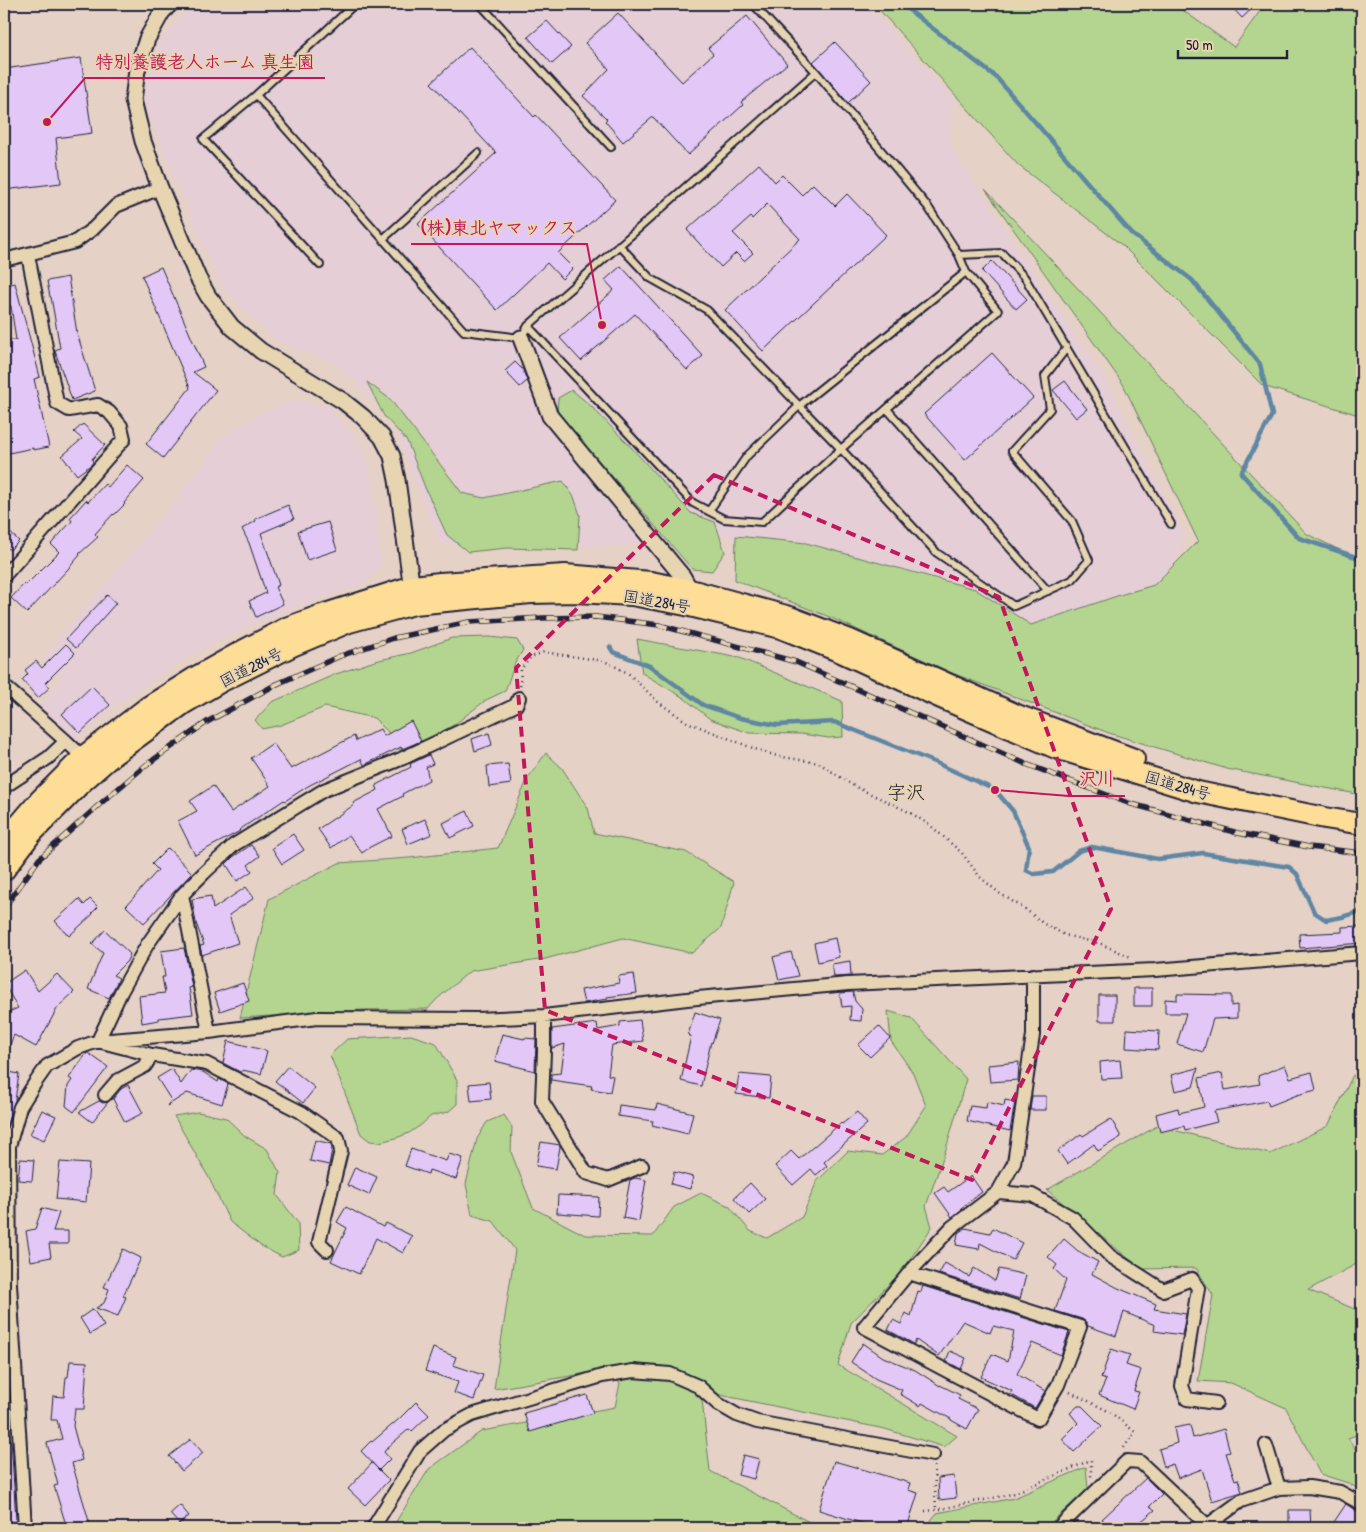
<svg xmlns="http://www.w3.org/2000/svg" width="1366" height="1532" viewBox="0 0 1366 1532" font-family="'Patrick Hand','Klee One',sans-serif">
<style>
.built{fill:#e5ced5}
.green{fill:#b4d58f;stroke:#6b7c65}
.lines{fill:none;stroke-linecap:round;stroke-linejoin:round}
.stream{stroke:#5e86a2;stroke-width:4.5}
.building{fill:#e3c8f7;stroke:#22223b}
.service-casing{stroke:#22223b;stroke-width:10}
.minor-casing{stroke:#22223b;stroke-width:16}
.tertiary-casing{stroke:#22223b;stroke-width:19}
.trunk-casing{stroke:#22223b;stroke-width:24}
.path{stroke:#22223b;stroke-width:2.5;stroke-dasharray:1 4;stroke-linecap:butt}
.service{stroke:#e7d5b2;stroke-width:6}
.minor{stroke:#e7d5b2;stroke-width:12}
.tertiary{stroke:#e7d5b2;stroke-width:15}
.trunk{stroke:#fedd96;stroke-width:20}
.rail-casing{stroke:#22223b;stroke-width:5.5}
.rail{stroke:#e7d5b2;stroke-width:4;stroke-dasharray:11;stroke-linecap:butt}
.marked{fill:none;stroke:#c2185b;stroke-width:4;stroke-dasharray:10 6;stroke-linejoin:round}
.labels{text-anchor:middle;stroke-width:4;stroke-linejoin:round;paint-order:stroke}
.street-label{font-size:16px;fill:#22223b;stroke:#e7d5b2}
.quarter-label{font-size:19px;fill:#22223b;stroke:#e7d5b2}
.leader{fill:none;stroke:#c2185b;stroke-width:2}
.callout-dot{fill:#c2185b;stroke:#e7d5b2;stroke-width:2}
.callout-label{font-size:18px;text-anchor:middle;font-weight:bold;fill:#c2185b;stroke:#e7d5b2;stroke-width:4;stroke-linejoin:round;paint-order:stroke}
</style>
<rect width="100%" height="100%" fill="#e6d1c7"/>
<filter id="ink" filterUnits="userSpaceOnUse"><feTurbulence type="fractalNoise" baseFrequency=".02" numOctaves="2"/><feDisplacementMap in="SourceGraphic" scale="10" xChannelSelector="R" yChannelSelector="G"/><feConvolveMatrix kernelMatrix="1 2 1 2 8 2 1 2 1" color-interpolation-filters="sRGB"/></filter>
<g filter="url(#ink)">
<path class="built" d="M193,4H866L953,98L949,145L1105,379L1185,536L1162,592L1027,636L820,565L715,532L618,546L440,544L389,414L335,363L274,340L221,287L141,97L159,43Z
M291,400L330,407L357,439L370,469L381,562L379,570L366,582L258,622L189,656L126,697L73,742L36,709L62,679L42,659L177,499L222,437L258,415Z"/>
<path class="green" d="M874,4H1174L1234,47L1265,4H1362V416L1263,386L1123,246L1018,165Z
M985,189L1307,534L1362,561V795L1227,769L1109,733L952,673L832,618L735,580L736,536L806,543L975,589L1031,625L1120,595L1154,585L1198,541L1123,384Z
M367,382L390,399L462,493L484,498L563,481L574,497L580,515L578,550L507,548L468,552L447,535L426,490L407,441L384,416Z
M572,390L591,406L630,446L691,513L715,522L725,552L712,571L692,569L557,412L558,398Z
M489,637L517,640L523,650L515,663L505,691L486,700L455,724L425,742L399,750L391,735L374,718L325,707L281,725L262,729L255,720L272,702L336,674L375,661L411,653L452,638Z
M637,639L740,658L842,701L843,737L829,738L801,734L749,733L710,719L684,698L642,673Z
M546,753L562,768L588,808L594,833L686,852L734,882L721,928L692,953L623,938L545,959L470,971L437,999L428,1009L363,1010L240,1018L269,899L339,863L409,858L498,848L528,778Z
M888,1011L911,1018L966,1079L946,1149L926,1206L932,1227L902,1271L851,1323L838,1365L957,1436L944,1447L885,1429L701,1391L710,1471L821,1528H392L429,1469L482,1431L615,1407L620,1383L600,1371L494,1389L515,1250L493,1221L472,1215L466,1184L477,1139L487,1122L504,1115L512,1127L511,1152L533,1208L585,1235L653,1236L674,1207L701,1193L729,1206L750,1231L767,1238L802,1217L817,1181L848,1151L882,1155L906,1137L926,1106L913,1073L891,1041Z
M411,1035L436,1043L457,1080V1104L448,1112L431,1116L421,1125L409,1133L396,1138L379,1142L370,1141L361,1134L330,1055L347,1039Z
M1353,1075L1362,1080V1261L1308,1290L1362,1312V1433L1348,1438L1362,1459V1491L1348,1483L1320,1474L1286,1408L1231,1383L1198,1381L1213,1295L1196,1268L1141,1269L1047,1190L1157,1126L1270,1154L1328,1126Z
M198,1112L226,1118L245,1136L267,1149L280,1173L277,1195L298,1223L299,1250L282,1257L261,1246L230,1222L209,1178L174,1116Z
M1086,1467L1088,1489L1045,1528H916L928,1524L937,1513L1014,1498Z"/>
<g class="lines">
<path class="stream" d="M901,4L996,77L1132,234L1192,280L1260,364L1272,415L1241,473L1299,538L1362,559
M610,647L613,652L650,666L703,705L740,718L777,725L834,722L934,762L995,790L1013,811L1029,847L1026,870L1034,874L1053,872L1079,851L1092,847L1158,859L1203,853L1289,867L1297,874L1314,912L1326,920L1342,917L1362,911"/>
</g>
<path class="building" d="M1229,4H1257L1242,18Z
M618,13L682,82L713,54L708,48L747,16L787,64L741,102L743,105L688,155L653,117L623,142L605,121L607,119L583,96L609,69L585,43Z
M547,21L571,47L552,64L528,37Z
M835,42L871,81L848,103L813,62Z
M470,47L534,117L536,115L615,200L558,253L573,268L562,279L547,263L497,310L418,224L496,153L431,83Z
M81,58L92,133L56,138L61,183L4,190V69Z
M759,164L775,182L782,175L802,195L813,184L835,206L847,194L886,235L763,351L725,310L800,239L767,204L752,219L751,217L733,233L753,253L744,261L736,253L721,267L687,230Z
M992,261L1027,299L1016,309L982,271Z
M621,266L703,356L687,370L635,314L581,361L560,338L614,290L605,280Z
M161,267L204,367L193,372L216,390L163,458L146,444L190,388L142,276Z
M68,277L77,333L95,391L72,400L55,351V350L60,348L51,297H50L47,281Z
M15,283L40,377L34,379L49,447L33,450V448L4,454V340H16L11,306L4,308V286Z
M992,353L1033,398L965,460L924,414Z
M515,362L523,370L527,381L520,387L505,371Z
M1065,381L1087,409L1076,418L1053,390Z
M83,424L105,445L92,459L93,462L92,464L77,475L62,456L82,439L74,432Z
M127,465L144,480L124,503L125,504L114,515L113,514L95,534L98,537L79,554L80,555L68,569L27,613L11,598L25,583L26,585L59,552L51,544L72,521L70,518L86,500L88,502L105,484L108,487Z
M288,505L294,519L261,533L279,585L275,587L283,604L256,617L249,601L266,593L249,543L242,529L256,521L255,519Z
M328,522L337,550L307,560L298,531Z
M4,527L19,541L10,550L4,545Z
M107,595L116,603L76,648L66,639Z
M66,644L75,653L45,683L50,687L38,698L22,680L28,674L25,670L36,661L42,668Z
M92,686L110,705L80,733L62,714Z
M411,721L421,741L402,749L401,747L364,765L361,759L308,786L285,801L284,800L239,830L240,831L195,855L178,821L197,811L190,801L213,786L231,812L270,786L251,758L273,743L291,769L354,736L356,741L380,729L384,736Z
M489,733L492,745L475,751L472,739Z
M429,755L433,764L426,767L429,780L402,794L403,796L378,809L392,836L370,847L362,853L349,835L331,848L318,829L354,805L353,803L378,790L376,785L411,767L410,764Z
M508,764L511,784L489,787L487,766Z
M467,811L474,826L450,838L443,823Z
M425,819L432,834L408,844L402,829Z
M293,834L304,850L282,864L272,848Z
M251,845L260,856L248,865L252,871L237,881L226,864L233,857Z
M168,848L192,873L144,923L126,906L158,870L152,864Z
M246,887L254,898L229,915L238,943L202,955L200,946L204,945L196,923L192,899L211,896L213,909Z
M79,899L84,905L90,899L98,907L92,913L93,914L69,936L55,921Z
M1362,926V943L1300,948L1299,934L1342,932V927Z
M105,930L130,954L127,961L113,975L119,978L109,998L88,989L103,953L92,944Z
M835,938L839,957L818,962L814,943Z
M184,948L192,987L189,988L193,1014L159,1018V1020L142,1023L139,996L165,993L162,977H165L161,951Z
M791,952L798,976L779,980L773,957Z
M850,961L851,976L834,977L832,964Z
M25,970L38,991L57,974L74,992L58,1007L36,1047L14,1035L4,1059V1014L18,1008L4,984Z
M634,974L637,993L607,997V999L584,1003L581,990L619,983L618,976Z
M243,983L249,1001L220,1011L214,993Z
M1134,988H1152V1006H1134Z
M853,992L855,1001L862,1009L861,1021L850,1020L851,1006L842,1007L840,993Z
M1177,994L1231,995V1006L1237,1005V1018L1213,1019L1203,1052L1177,1044L1186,1013H1165V999L1177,1000Z
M1099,995H1115V1021H1099Z
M695,1012L720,1020L712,1043L711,1042L701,1086L681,1081L691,1036L688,1035Z
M640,1020L643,1041L612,1045L608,1075L613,1076L610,1092L591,1089L592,1086L551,1080V1074L561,1073L565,1044L552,1048V1029L597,1023L598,1030L620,1026V1022Z
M879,1026L890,1038L870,1057L858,1045Z
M1127,1029L1159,1031L1158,1050L1126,1048Z
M502,1034L524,1039V1038L536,1039L535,1071L495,1061Z
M228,1041L267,1051L261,1074L242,1070V1072H240L223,1063Z
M87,1053H88L108,1067L74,1112L66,1106L68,1086L72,1080L69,1078Z
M1120,1060L1122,1078L1101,1079L1100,1062Z
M1019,1062L1018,1080L990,1082L988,1065Z
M1285,1065L1290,1078L1312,1072L1316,1090L1297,1095L1269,1106L1267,1101L1214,1111L1217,1122L1185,1130L1184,1126L1160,1132L1156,1114L1178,1108L1179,1113L1204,1107L1199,1078L1222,1073L1225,1090L1260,1084L1258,1076Z
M288,1066L315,1088L303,1103L275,1081Z
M1198,1068L1193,1087L1175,1091L1171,1075Z
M172,1069L181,1084L191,1070L203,1072L218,1082L219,1079L228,1084L222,1104L187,1093L167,1106L171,1100L157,1078Z
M4,1071L19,1074L15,1100L6,1127L4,1126Z
M739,1074L771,1077L769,1098L736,1094Z
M489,1082L491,1099L471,1101L469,1084Z
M128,1085L143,1113L125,1122L113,1099L121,1089Z
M1032,1096H1046V1110H1030Z
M1005,1100L1015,1102L1010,1131L967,1121L970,1106L986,1108L987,1102L1004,1106Z
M99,1101L103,1103L108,1102L92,1122L79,1112Z
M657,1104L693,1113L688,1134L652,1125L653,1121L618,1116L619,1105L656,1110Z
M42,1110L56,1116L44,1140L30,1134Z
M857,1112L867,1124L824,1162L827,1166L816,1175L811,1169L793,1185L775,1166L791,1151L799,1159L841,1123L842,1124Z
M1111,1119L1121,1137L1098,1151L1094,1144L1067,1164L1058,1151L1081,1134L1083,1136Z
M315,1140L331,1144L332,1149L329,1165L310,1161Z
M541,1142L560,1145V1147L556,1169L536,1166Z
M411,1149L446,1161L449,1154L463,1158L456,1179L429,1170L428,1174L405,1166Z
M20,1159L34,1160L32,1181L18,1180Z
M60,1162L89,1164L86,1202L56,1199Z
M355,1167L377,1177L369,1195L347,1185Z
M674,1172L693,1177L690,1189L671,1184Z
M971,1176L982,1192L961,1208L962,1209L952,1217L935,1193L944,1187L948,1192Z
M635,1178L646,1180L639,1221L623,1218L630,1180Z
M750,1183L765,1199L749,1214L734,1198Z
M558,1195L599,1197L598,1216L557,1213Z
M346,1207L383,1227L386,1223L412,1236L403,1253L376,1238L359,1274L331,1261L347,1228L337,1222Z
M42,1208L59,1213L53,1231H68V1244H49L51,1257L31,1261L26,1231L35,1229Z
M965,1228L990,1233L993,1228L1022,1243L1013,1260L980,1243L979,1249L956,1245L958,1233Z
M1064,1239L1078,1251L1098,1262L1092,1274L1118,1288L1156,1304L1154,1309L1186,1314L1182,1335L1154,1331L1155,1325L1124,1312L1116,1336L1088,1326L1086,1322L1082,1319L1055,1311L1066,1280L1054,1269L1057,1265L1048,1257Z
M123,1249L141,1258L123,1296L126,1297L118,1316L96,1308L104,1303L109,1289L104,1287Z
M945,1263L969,1277L974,1268L995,1281L999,1269L1026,1275L1020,1299L939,1274Z
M923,1286L1069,1332L1061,1355L1032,1343L1017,1374L1045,1391L1035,1408L1010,1394L1012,1391L981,1377L992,1354L1008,1361L1014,1331L993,1326L990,1333L963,1321L939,1356L916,1340L914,1344L888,1330L893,1320L901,1324L906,1313L911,1316L918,1291L921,1292Z
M93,1309L104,1326L90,1334L80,1318Z
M863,1343L883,1357L915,1370L940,1386V1385L960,1395L958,1399L978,1409L967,1429L951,1420V1419L922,1403L920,1406L900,1394L902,1390L876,1379L851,1362Z
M433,1348L456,1357L453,1365L483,1375L474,1400L454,1393L458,1382L425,1371Z
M1111,1349L1130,1355L1126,1365L1141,1370L1134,1391L1139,1392L1133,1409L1099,1395L1106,1380L1101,1378Z
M950,1351L966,1358L961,1369L946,1361Z
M70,1361L87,1362L84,1409H75L73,1426L82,1460L72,1463L91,1528H67L54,1486L58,1485L47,1443L62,1439L57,1420H51L53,1396L64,1397L66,1377H68Z
M587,1395L593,1413L530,1432L524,1413Z
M416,1402L429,1415L412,1431L409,1429L388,1447L384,1452L390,1459L379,1470L361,1451L371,1441L372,1442L399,1419Z
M1078,1406H1082L1102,1426L1074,1452L1062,1439L1078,1423L1070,1413Z
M1190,1425L1193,1438L1224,1429L1230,1452L1226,1453L1235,1480L1238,1479L1242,1492L1212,1501L1202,1469L1178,1478L1173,1464L1164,1467L1159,1449L1177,1443L1174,1428Z
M4,1439H11L16,1521L4,1523Z
M191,1439L203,1453L182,1471L169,1456Z
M743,1455L759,1459L754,1479L738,1475Z
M834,1461L910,1483L908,1490L918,1493L907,1528L899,1525L898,1528H878L819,1510Z
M372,1463L389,1480L365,1505L348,1489Z
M954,1476L956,1498L939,1500L938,1478Z
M1146,1478L1162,1494L1150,1506L1155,1510L1133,1528H1112L1102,1519Z
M1346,1504L1362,1515L1353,1528H1330Z
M180,1505L189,1516L179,1524L170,1514Z
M1289,1510H1310L1311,1528H1289Z"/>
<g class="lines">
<defs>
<path id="service" d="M355,4L256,95L464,331L521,338L528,326L816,72
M480,4L611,147
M256,95L203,139L320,265
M383,239L478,153
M619,245L650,278L707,310L841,449L937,553L1014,606L1072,580L1089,560L1072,521L1012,451L1050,409L1045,376L1066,349
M959,255L1002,253L1025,278L1171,524
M528,326L693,503L724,519L762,522L841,449L998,311L966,272L959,255L928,207L816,72L753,4
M887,409L1048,591
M709,511L747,456L799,406L966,272"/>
<path id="minor" d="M4,260L75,242L94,228L116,206L160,188
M4,576L124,439L121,426L109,412L98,405L69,410L57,403L28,255
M4,686L66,741L87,761
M4,787L48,758L66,741
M182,895L209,1032
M544,1016V1052L542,1101L586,1173L608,1180L642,1166
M105,1095L117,1081L145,1066L152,1055
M998,1192L1032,1195L1073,1218L1110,1256L1163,1290L1192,1279L1198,1288L1182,1386L1187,1399L1216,1403
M327,1250L319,1242L341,1151L338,1138L301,1112L207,1064L152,1055L98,1041L121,992L147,945L182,895L204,873L234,845L324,790L401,759L516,705L519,698
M909,1273L1080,1327L1058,1385L1038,1419L864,1327L909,1273L952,1227L998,1192L1014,1163L1033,1035V975
M1266,1445L1279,1488
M25,1528L10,1284L9,1146L20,1107L35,1083L47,1066L78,1048L98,1041L209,1032L317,1018L477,1019L544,1016L687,999L848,984L1155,970L1362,953
M373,1528L420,1451L444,1430L472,1415L602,1376L633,1371L670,1374L698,1386L718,1404L737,1415L757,1422L933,1455
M1058,1528L1127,1461L1140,1462L1207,1525
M1204,1528L1241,1501L1279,1488L1309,1487L1340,1492L1362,1504"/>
<path id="tertiary" d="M170,4L162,12L147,39L137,70L133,100L143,141L160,188L198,278L208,296L232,327L261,351L343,401L363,417L382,437L392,456L397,480L413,597
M521,338L550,416L683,577L690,590L689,596"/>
<path id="trunk" d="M4,842L40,800L83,757L148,707L196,677L246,649L286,628L322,615L413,586L440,583L565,575L651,582L690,590L790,617L850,640L1017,715L1134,759
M4,870L31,834L81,783L113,755L183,704L222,681L292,646L349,622L414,604L531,593L576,592L632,595L686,605L781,628L841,652L939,697L1056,748L1198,792L1325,818L1362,824"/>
</defs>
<use href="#service" class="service-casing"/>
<use href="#minor" class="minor-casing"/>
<use href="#tertiary" class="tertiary-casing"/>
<use href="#trunk" class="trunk-casing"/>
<path class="path" d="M520,686L521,669L531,657L544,652L604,661L628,673L658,702L687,722L755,749L777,756L819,763L852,785L911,813L931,826L962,853L980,877L999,893L1025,909L1044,924L1065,935L1101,944L1131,957
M1070,1392L1110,1412L1135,1432L1123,1449
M934,1466L936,1510
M925,1511L936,1510L1012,1494L1091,1460V1477"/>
<use href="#service" class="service"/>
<use href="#minor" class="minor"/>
<use href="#tertiary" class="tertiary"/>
<use href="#trunk" class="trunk"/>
<defs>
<path id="rail" d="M4,908L39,859L100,804L146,765L207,722L277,684L340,656L394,638L469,622L542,618L596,617L659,625L796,662L1026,764L1128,803L1238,833L1309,847L1362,853"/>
</defs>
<use href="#rail" class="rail-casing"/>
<use href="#rail" class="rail"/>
</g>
</g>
<path class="marked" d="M714,475L999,597L1111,909L972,1180L545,1010L516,668Z"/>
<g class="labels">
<g class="street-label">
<text transform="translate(657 601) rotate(10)" y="6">国道284号</text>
<text transform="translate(251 667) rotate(-27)" y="6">国道284号</text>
<text transform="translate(1178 785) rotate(16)" y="6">国道284号</text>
</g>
<g class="quarter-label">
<text x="906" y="799">字沢</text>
</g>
</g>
<path class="leader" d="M47 122L85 78H325M602 325L587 244H411M995 790L1069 796H1125"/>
<g class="callout-dot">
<circle cx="47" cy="122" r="5"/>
<circle cx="602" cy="325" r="5"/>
<circle cx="995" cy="790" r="5"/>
</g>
<g class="callout-label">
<text x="205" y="68">特別養護老人ホーム 真生園</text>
<text x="499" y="234">(株)東北ヤマックス</text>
<text x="1097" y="785">沢川</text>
</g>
<rect width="1366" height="1532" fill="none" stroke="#e7d5b2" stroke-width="20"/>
<rect x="10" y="10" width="1346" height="1512" fill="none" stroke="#22223b" stroke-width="2" filter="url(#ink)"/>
<path d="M1178 50v8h109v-8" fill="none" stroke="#22223b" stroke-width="2.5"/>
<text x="1186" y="50" font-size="15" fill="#22223b" stroke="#e7d5b2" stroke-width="4" paint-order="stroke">50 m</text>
</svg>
